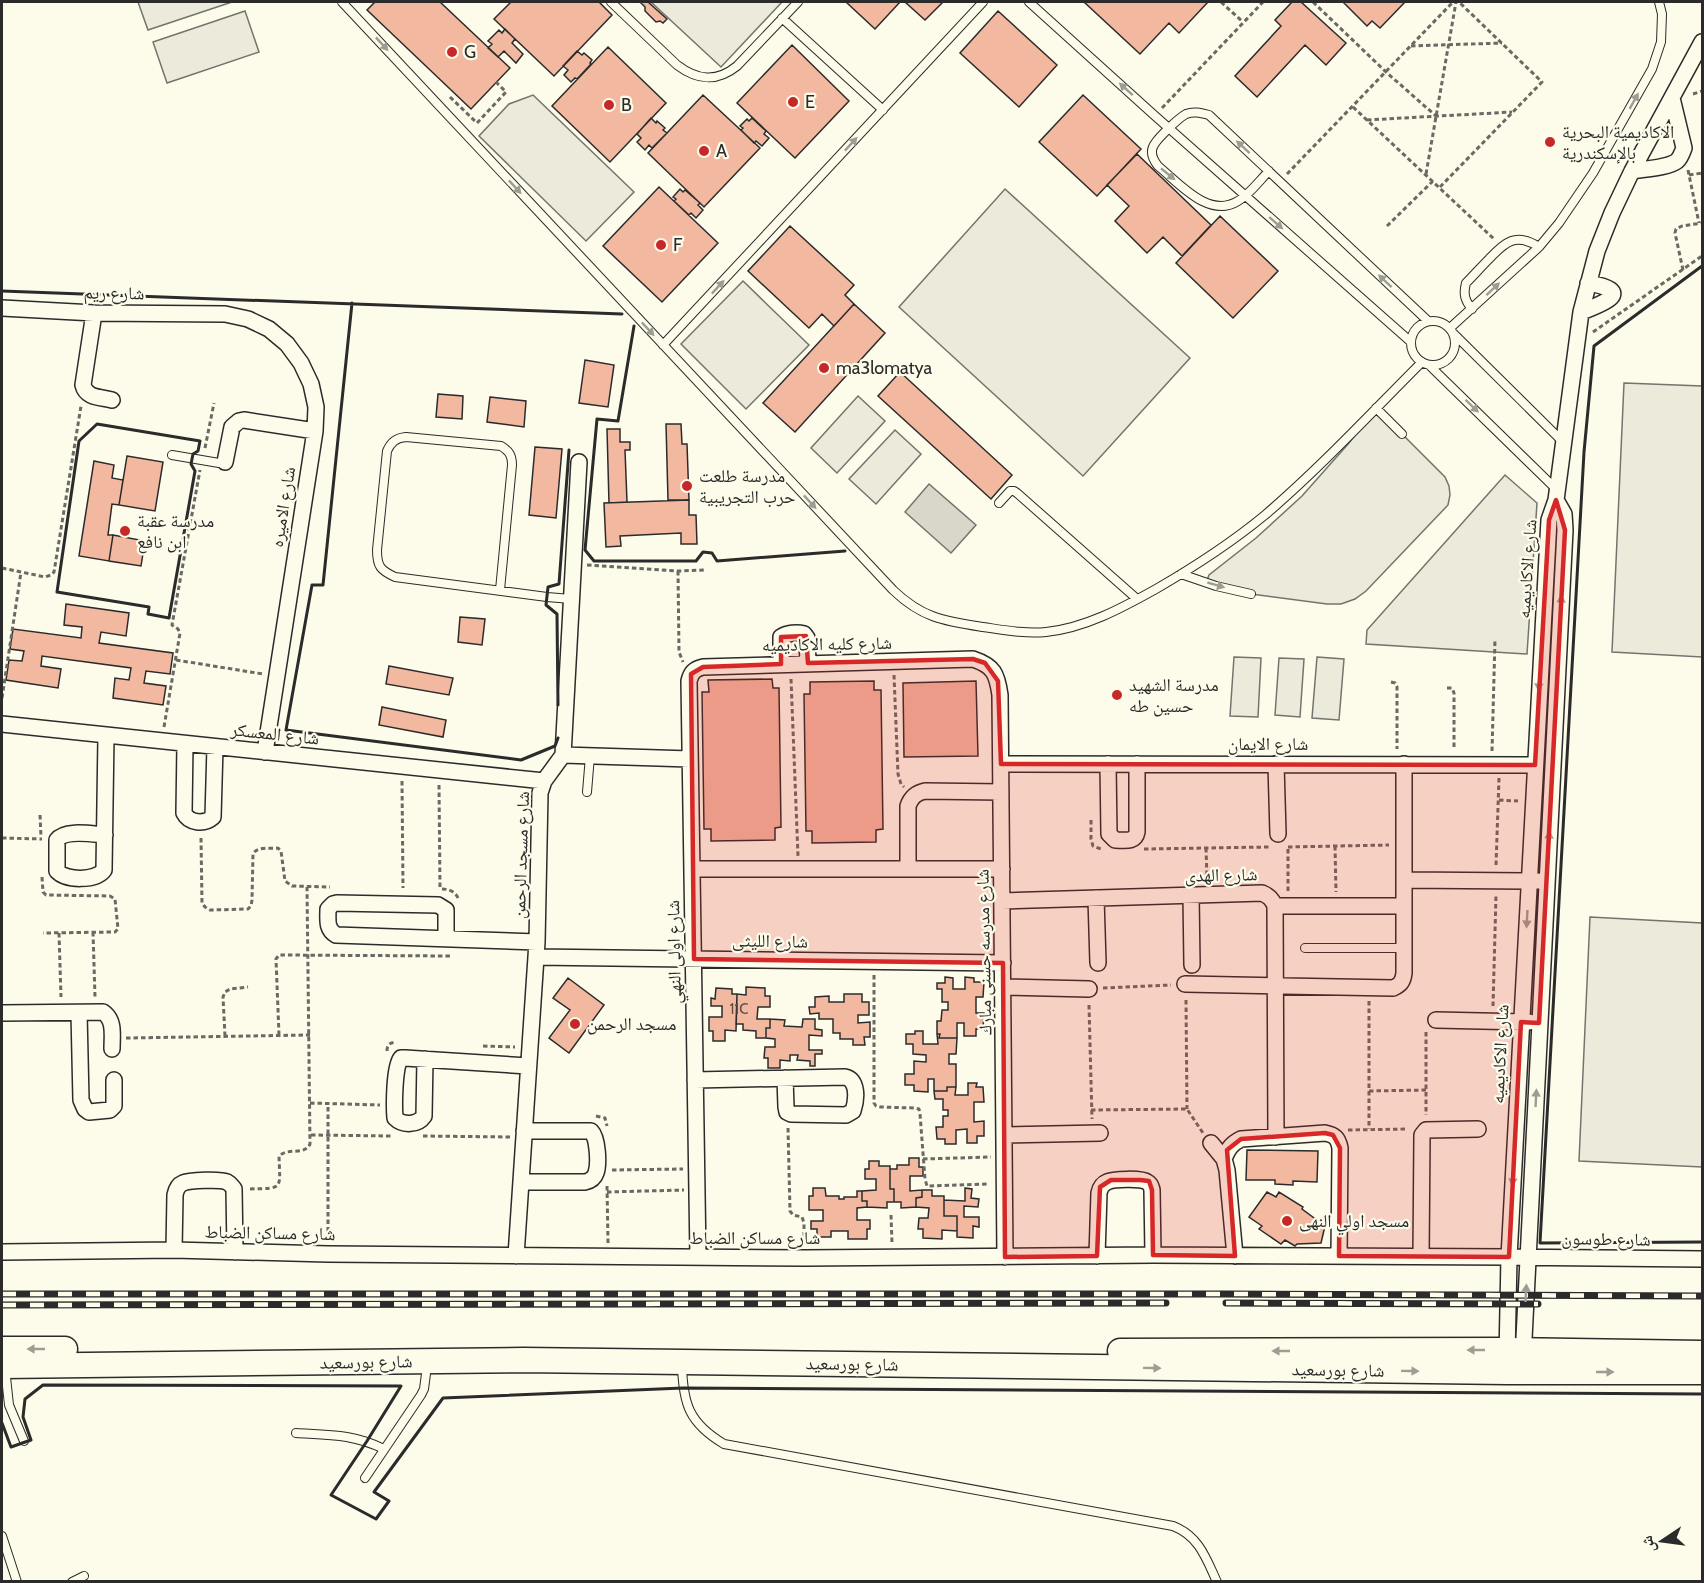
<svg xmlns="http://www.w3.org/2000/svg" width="1704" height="1583" viewBox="0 0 1704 1583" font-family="Cabin,'Noto Naskh Arabic',sans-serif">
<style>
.green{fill:#ecebdb;stroke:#74746e;stroke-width:1.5}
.parking{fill:#eceadb;stroke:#74746e;stroke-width:1.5}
.water{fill:#d8d7c9;stroke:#74746e;stroke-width:1.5}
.building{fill:#f2b8a0;stroke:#2b2b2b;stroke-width:1.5}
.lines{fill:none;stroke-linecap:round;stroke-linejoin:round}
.lane-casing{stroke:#2b2b2b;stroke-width:10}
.street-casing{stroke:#2b2b2b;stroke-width:18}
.primary-casing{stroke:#2b2b2b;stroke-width:27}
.path{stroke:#6a6964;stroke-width:3;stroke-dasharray:4.5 3;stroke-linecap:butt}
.lane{stroke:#fdfbea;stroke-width:8}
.street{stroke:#fdfbea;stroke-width:15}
.primary{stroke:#fdfbea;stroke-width:24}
.rail-casing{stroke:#2b2b2b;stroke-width:7}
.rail{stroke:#fdfbea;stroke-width:4.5;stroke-dasharray:14;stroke-linecap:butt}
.wall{stroke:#2b2b2b;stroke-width:3}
.oneway{fill:#9e9d94}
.marked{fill:#d62828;fill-opacity:0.2;stroke:#d62828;stroke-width:4.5;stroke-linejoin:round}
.poi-dot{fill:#c62828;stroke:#fdfbea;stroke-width:2}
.labels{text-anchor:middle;stroke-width:4.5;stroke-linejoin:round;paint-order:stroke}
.number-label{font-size:15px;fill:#5d4e48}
.poi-label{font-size:18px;fill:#2b2b2b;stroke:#fdfbea;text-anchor:start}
.street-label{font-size:18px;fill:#2b2b2b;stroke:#fdfbea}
</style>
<rect width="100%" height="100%" fill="#fdfbea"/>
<path class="green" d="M138,2H232L148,30Z
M651,2H782L721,67Z
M245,11L259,52L167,83L153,42Z
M1005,189L1190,358L1083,476L899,307Z
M1624,383L1702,386V657L1612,652Z
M858,396L885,421L837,473L811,448Z
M895,430L921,454L876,504L849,479Z
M1234,657L1261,658L1258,717L1230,716Z
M1317,657L1344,659L1339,720L1312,718Z
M1279,658L1304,659L1300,717L1275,715Z
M1590,917L1702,923V1167L1579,1161Z"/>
<path class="parking" d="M533,95L634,192L586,241L479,136L509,104Z
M743,281L809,345L746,409L681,344Z
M1376,408L1445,477L1449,486L1450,495L1448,505L1366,591L1355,599L1341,604H1327L1251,594L1206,583L1209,575L1256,538L1302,496L1349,443Z
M1505,475L1537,503L1527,654L1366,644L1367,630Z"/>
<path class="water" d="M929,484L976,525L951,553L905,512Z"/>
<path class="building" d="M375,2H440L510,68L471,109L367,10Z
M511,2H599L612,15L554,76L494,19Z
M643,2H648L667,19L663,23L660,21L656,22L645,11V7L641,3Z
M846,2H900L875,29Z
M905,2H943L925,20Z
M1084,2H1208L1179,33L1169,23L1140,54Z
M1292,2H1301L1346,43L1326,65L1305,45L1257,97L1235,76L1281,26L1275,20Z
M1345,2H1405L1380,28L1372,21L1367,26L1344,3Z
M998,11L1057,65L1019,107L960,53Z
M505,29L515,39L512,43L523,54L516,63L504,51L498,57L488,48L492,44L488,41L499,30L502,33Z
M792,45L849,101L795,158L737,103Z
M608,47L666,103L610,162L552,106Z
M577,51L582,55L584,53L592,60L590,63L591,64L577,79L575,78L571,82L564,75L568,70L563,66Z
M703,95L760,148L704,207L648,153Z
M1083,95L1141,149L1097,196L1039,142Z
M651,118L656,123L657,121L665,128L663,130L667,133L652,148L649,145L645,150L637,142L641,138L637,134Z
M752,118L766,131L764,134L769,138L762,146L756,141L754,143L741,130L743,128L740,126L747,119L749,121Z
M1137,154L1211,225L1182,256L1163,237L1147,253L1115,221L1129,206L1107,185Z
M659,187L718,243L662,302L603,246Z
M680,189L683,192L685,190L700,203L698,205L703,210L696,218L691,213L689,215L674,201L676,199L673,197Z
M1220,216L1278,271L1233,318L1176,263Z
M790,226L854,285L845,295L854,304L834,326L822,314L809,328L748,271Z
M854,304L885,333L795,432L763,403Z
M585,360L614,365L608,407L579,403Z
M900,372L1012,475L991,499L878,396Z
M438,394L463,396L462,419L436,417Z
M490,397L526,401L524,427L487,422Z
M666,424H681L682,444H687L689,500H668Z
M607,429H620V442H630V450H625L627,502L609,503Z
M535,447L562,449L556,518L529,515Z
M127,456L163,462L155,511L119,505Z
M94,461L114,465L112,478L123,480L119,505L112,504L108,535H113L109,561L79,556Z
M689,500V515H696L697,544H681V533L620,536L621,546L606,547L604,503Z
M113,535L145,541L141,566L109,561Z
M66,604L129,613L126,636L101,632L99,643L173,653L170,674L146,671L144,683L166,686L163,705L113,698L115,678L129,680L131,668L42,656L41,666L61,669L58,688L6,680L9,660L22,661L24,651L10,649L13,629L81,638L82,627L64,625Z
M460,617L485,619L482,645L458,642Z
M389,666L453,678L449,695L386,684Z
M772,679L773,688H779L781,827L775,828V840L711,841V829H704L702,692H709L708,680Z
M874,681V690H881L883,829L876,830V842L812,843V831H806L804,694H810V682Z
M976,681L978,756L904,757L903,683Z
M382,707L446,720L443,737L379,725Z
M945,977L953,978V989H965V977L974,978V982H984L983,997H976V1013H984L983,1029H976V1036H964V1023H957V1038H939L940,1034H937V1021H941L942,1010H948V1002H942V989H937V983H945Z
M568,978L604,1005L569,1053L549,1038L570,1010L553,998Z
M746,987L765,988V996H770V1007H758L757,1019H770V1028H766V1038H756V1031L743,1030V1024H736L737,994L746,995Z
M716,988L732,989V994H737L736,1031L725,1030V1041H713V1031H709V1017H722V1006H711V998L715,999Z
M844,994H862V1002H869V1015H858V1023L870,1022V1037H864L865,1045H853V1039H840V1033H833V1019H819V1013L810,1014L809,1007H815V997L829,996V1002H844Z
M770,1019L785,1020L784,1026L802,1027L803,1019H815V1029L822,1030V1036L809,1035V1050H822V1054H815V1066H810V1061L797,1060L798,1055H790V1061L780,1060V1068H768V1058H764L765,1047H775V1039L766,1038V1028H770Z
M915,1031H923V1044H938L937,1034H940L939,1038H957L956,1054H949V1064H956V1087H947V1091H934V1079H928V1092L914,1091V1085H905V1074H914V1061L926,1062V1055L913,1054V1044H906V1034H915Z
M968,1083H977L976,1087H983L984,1102H974V1122L984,1121V1136H977V1143H967V1129L956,1130V1144H945V1139H937L936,1127H943V1116H948V1110H943V1099H935L934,1091H947V1087H956L955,1095H968Z
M1247,1150L1318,1151L1317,1182L1293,1181V1185L1275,1184V1180H1246Z
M909,1158H919V1167H923V1176H910V1191L922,1190V1197L916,1198V1207L901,1208V1202H894V1189H890V1169H897V1165H909Z
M869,1161H879V1166H890V1189H894V1202H887V1208L867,1207V1201H862V1191L876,1190V1179H865V1169H869Z
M813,1188H825L826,1196H839V1199H844V1197H857V1191H862V1201H867V1207L857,1208V1220H870V1229H867V1239H848V1231H831V1237H817V1229H811V1221H823V1210H809V1196H813Z
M965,1188L972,1189L971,1198L979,1199L978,1207L964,1206V1217H979V1227L973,1226V1238L957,1237V1216H944V1200L965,1201Z
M922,1190H932V1196H944V1216H957V1231L942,1230V1239L923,1238V1229H918L919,1218H928L929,1208L916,1207V1198L922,1197Z
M1267,1192L1276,1197L1279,1192L1303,1207L1302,1209L1325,1226L1321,1243L1297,1244L1295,1246L1285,1240L1281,1244L1259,1229L1262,1226L1249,1217Z"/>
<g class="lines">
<defs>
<path id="lane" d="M342,2L893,590C922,618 944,621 983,627C1004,630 1025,634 1046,632C1085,628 1122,608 1156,589C1194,567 1231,543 1265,515C1320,468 1370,414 1422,362
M611,2L677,65C697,80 716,83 737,66L798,2
M1029,2L1154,115L1411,342
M782,18L883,110
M1269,171C1259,181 1250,194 1238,201C1209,219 1180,184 1158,166C1145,150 1155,142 1167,130C1173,124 1179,118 1186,114C1194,111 1201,113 1209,115L1428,321
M1472,309C1465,301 1463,294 1466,283C1474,275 1481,267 1489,259C1505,242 1516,232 1539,247
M1411 343a22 22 0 1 1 44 0a22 22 0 1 1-44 0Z
M1450,328L1539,247L1559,223L1593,173L1652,69L1661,42L1662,14L1659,2
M1453,333L1562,441
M663,345L983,2
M1430,366L1557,490
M1376,408L1402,434
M172,455L219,463L225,462
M999,503L1010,491H1014L1017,493L1137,599
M1181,574L1216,586L1251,594
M500,590L512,465C512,455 509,451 501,446L406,437C396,438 391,442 387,451L377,550C377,566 380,570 395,577L547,597L571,599
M587,792L590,756
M1305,948H1404
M682,1365C683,1404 689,1423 724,1444L1173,1526C1199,1536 1206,1558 1217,1582
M5,1368L9,1405L24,1441
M296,1433C330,1435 353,1434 384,1449
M365,1478L421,1395L424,1389L427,1366
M2,1536L17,1582
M72,1582L84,1576"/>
<path id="street" d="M1632,171C1644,169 1668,168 1677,161C1681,157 1682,153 1684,148L1672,98
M2,308L94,313L225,314L248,319L269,329L287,344L301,363L311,384L316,407L315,431L265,752
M1581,312C1605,303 1635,291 1588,283
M94,313L83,385C86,398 100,397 112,400
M225,462L232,427L239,421L244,420L315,431
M781,664V637C787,633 797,632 804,634L807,638L808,663
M2,724L544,781
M185,744L184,813C189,823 204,825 213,817L215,747
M563,755L690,759
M1001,764L1535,765
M1108,764L1109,834L1115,840C1124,840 1135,843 1137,832V764
M1276,764L1278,834
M105,835C92,834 65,829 57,840V871C66,881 96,881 104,870L106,736
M692,869H1002
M908,869V806C911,797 916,793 925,791L1001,792
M1404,880L1538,881
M1191,895L1192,965
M1096,898L1098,963
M1002,901L1262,893C1269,896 1272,899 1275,906L1276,1137
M1275,906H1404
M446,939V910L438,905L337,903L333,904L328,909C328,920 326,929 336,935L537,942
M536,957L1003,963
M1185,984L1393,988C1400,985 1403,982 1404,973V764
M1003,987L1089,989
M2,1013L103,1012C115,1020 112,1035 112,1049
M79,1013L81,1100L85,1109L89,1112L110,1110L114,1106V1080
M1436,1020L1529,1022
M425,1059L424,1116C418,1125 403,1126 395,1118C394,1106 394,1067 401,1058H405L528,1066
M695,1080L845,1077C858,1080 857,1099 853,1111L846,1115L791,1114L787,1112L786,1107L785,1078
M1005,1135L1100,1133
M1211,1143L1224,1159L1227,1170L1235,1256
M1224,1159C1228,1149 1231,1144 1241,1139L1325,1133C1335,1135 1338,1138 1340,1148L1339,1256
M521,1182H585C590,1181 594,1179 596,1173C599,1164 598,1138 591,1131H524
M174,1250L175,1195C176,1190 178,1185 183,1183C189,1180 221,1179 227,1182C231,1184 231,1185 234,1189L235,1252
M2,1252L174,1250L328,1254L805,1258L1153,1255L1509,1257L1702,1259
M516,1256L537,942L540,793L544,781L563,755L579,462
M1097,1256L1099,1193C1100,1188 1102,1184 1107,1182C1113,1179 1142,1178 1147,1182C1151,1184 1151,1186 1152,1190L1153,1255
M1421,1256L1422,1135L1426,1130L1478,1129
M698,1257L689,681C691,673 694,669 703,667L973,659C994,666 997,674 1000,695L1005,1257
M1507,1357L1509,1257L1549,520L1556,500L1581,312L1597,251L1612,213L1632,171L1702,42
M1523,1358L1565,530L1564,514L1556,500"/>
<path id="primary" d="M2,1349H65
M1120,1351L1507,1350L1702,1353
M2,1366L523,1360L1507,1372H1702"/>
</defs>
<use href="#lane" class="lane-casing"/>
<use href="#street" class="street-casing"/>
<use href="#primary" class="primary-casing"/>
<path class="path" d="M1221,2L1243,22
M1313,2L1386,72L1436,116
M1411,46L1502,43
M1693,94L1702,91
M450,97L477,123L506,92L496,82
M1353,107L1494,239
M1162,108L1263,2
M1367,120L1512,112
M1688,170L1699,223
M1287,174L1453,2
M1426,174L1456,2
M1689,175L1702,173
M1440,187L1542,82L1459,2
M1387,226L1433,181
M1683,270L1675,233L1676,229L1682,226L1702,223
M1593,332L1702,256
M205,448L214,403
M587,565L678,571L705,570
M2,568L45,577L51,575L54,572L81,406
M678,571L679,652L683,662
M176,660L263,674
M894,675L898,774L901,784L904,787
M791,679L798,856
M1391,682L1395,683L1397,687V749
M1447,688H1452L1454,693V750
M2,698L21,572
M164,727L180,633L178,629L172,625L200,470
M1492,751L1495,639
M402,781L403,888
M439,785L440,889
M1499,800L1518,801
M40,815L41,837
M1091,820V839L1093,846L1101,849
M2,838L42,839
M201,838L202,903L205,907L210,910L248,909L251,906L252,900L253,854C257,846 270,849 278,848L281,851L285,881L292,886L330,887
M1335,846L1336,892
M1288,847L1389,845
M1206,848L1207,879
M1144,849L1269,847
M1496,865L1499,778
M42,877L43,892L46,895L110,896L115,899L118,929L115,932L43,933
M442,889C448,889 455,891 458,898
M1288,891V847
M93,932L95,997
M59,933L61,997
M874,975V1103L876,1106L881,1107L914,1108L919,1109L920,1114L925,1179L927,1186L989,1184
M1103,988L1171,985
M1186,1000L1187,1109
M1369,1001V1129
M1089,1005L1092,1119
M1493,1006L1496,895
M1426,1032V1115
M279,1035L276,959L279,955L450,956
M225,1036L223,997L225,992L230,989L248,987
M126,1038L310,1035
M483,1046L515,1047
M387,1051C387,1044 390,1043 396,1042
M1369,1091L1426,1090
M310,1103L380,1105
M1091,1110L1187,1109L1203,1133
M596,1116L605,1118L607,1126
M788,1128L790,1211L793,1215L802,1217L804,1223V1242
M1348,1130L1408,1129
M311,1135L393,1136
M423,1136L510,1137
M923,1159L991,1157
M612,1170L683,1169
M607,1186L608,1243
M250,1189C284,1188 280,1190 279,1156C289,1147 304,1156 310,1144L307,887
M607,1192L684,1190
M891,1215L892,1243
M328,1239V1103"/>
<use href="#lane" class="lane"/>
<use href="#street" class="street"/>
<use href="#primary" class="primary"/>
<defs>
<path id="rail" d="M2,1294H1225L1702,1296
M1226,1303L1538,1304
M2,1305L1166,1303"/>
</defs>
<use href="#rail" class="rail-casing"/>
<use href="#rail" class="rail"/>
<path class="wall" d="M1702,266L1594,346L1584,452L1540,1243L1702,1242
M2,291L622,314
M352,303L323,585H312L286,730L521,760L555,746L558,738
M634,326L618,421L597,419L585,550L594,561H696L703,552L712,553L717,561L845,551
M97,424L200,441L198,451L193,454L191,464L195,471L169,618L148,614L149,607L57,592L79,441Z
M558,705L557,614L546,605L548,587L559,584L569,450
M2,1423L11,1447L31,1440L23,1417L25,1399L43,1385L401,1386L367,1441L331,1495L376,1519L389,1501L374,1492L443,1398L683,1388L1702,1394"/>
</g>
<defs><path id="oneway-solid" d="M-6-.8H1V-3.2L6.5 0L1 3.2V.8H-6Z" transform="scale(1.5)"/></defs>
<g class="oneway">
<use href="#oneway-solid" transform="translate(382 44) rotate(47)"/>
<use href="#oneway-solid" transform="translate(1126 89) rotate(-138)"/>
<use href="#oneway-solid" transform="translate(1634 101) rotate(-61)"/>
<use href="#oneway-solid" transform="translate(851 144) rotate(-47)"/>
<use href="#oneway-solid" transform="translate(1243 147) rotate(-137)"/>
<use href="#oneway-solid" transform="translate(1168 174) rotate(39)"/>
<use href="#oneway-solid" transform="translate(515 187) rotate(47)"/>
<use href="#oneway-solid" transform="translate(1276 223) rotate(41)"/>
<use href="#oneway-solid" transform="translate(1385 281) rotate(-137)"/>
<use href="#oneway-solid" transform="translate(718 287) rotate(-47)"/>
<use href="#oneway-solid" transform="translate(1493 289) rotate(-43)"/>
<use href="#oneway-solid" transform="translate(648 329) rotate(47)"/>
<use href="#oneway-solid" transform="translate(1472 406) rotate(44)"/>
<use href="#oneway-solid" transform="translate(810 502) rotate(47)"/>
<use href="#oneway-solid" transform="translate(1216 585) rotate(16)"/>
<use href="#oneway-solid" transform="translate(1561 604) rotate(-87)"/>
<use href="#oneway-solid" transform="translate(1539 682) rotate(93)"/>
<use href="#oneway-solid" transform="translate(1549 840) rotate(-87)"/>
<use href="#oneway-solid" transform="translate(1527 919) rotate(93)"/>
<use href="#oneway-solid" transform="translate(1536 1098) rotate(-87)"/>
<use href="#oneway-solid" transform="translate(1513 1177) rotate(93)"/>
<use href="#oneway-solid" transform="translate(1526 1293) rotate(-87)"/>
<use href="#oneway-solid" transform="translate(36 1349) rotate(-180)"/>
<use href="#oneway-solid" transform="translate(1476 1350) rotate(180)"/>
<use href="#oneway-solid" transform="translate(1281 1351) rotate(180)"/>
<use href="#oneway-solid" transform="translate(1152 1368) rotate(1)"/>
<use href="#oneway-solid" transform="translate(1410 1371) rotate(1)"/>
<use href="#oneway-solid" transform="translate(1605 1372)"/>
</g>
<path class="marked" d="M1556,500L1565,530L1539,1023L1521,1022L1509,1257L1339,1256L1340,1148L1333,1135L1325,1133L1241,1139L1227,1150L1235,1256L1153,1255L1152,1190L1149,1181L1140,1180H1111L1100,1187L1097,1256L1005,1257L1003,963L694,959L691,674L703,667L781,664V637L806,636L808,663L973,659L985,663L998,681L1001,764L1535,765L1549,520Z"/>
<g class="poi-dot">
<circle cx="452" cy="52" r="6"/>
<circle cx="793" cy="102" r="6"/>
<circle cx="609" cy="105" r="6"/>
<circle cx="1550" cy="142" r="6"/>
<circle cx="704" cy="151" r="6"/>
<circle cx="661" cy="245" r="6"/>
<circle cx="824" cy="368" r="6"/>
<circle cx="687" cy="486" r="6"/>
<circle cx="125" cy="531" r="6"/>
<circle cx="1117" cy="695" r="6"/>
<circle cx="575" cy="1024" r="6"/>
<circle cx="1287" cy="1221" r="6"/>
</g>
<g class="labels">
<g class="number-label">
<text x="739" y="1014">11C</text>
</g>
<g class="poi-label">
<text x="464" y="58">G</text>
<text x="805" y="108">E</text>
<text x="621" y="111">B</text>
<text x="1562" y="138">الاكاديمية البحرية<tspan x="1562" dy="21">بالإسكندرية</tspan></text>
<text x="716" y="157">A</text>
<text x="673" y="251">F</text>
<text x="836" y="374">ma3lomatya</text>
<text x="699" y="482">مدرسة طلعت<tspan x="699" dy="21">حرب التجريبية</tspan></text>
<text x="137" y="527">مدرسة عقبة<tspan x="137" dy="21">ابن نافع</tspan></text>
<text x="1129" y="691">مدرسة الشهيد<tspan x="1129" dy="21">حسين طه</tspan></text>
<text x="587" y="1030">مسجد الرحمن</text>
<text x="1299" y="1227">مسجد اولي النهى</text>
</g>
<g class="street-label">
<text transform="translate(114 293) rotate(1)" y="6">شارع ريم</text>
<text transform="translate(283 507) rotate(-81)" y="6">شارع الاميره</text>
<text transform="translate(1527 569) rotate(-86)" y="6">شارع الاكاديميه</text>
<text transform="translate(827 644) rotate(-1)" y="6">شارع كليه الاكاديميه</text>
<text transform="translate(275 734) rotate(6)" y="6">شارع المعسكر</text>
<text x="1268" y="750">شارع الايمان</text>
<text transform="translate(521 855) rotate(-88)" y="6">شارع مسجد الرحمن</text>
<text transform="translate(1221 875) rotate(-1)" y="6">شارع الهدى</text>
<text transform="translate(770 941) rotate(1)" y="6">شارع الليثى</text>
<text transform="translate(674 952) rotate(-91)" y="6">شارع اولى النهي</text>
<text transform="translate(984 952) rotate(-91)" y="6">شارع مدرسه حسنى مبارك</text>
<text transform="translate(1500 1054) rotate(-87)" y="6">شارع الاكاديميه</text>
<text transform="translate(270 1233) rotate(1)" y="6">شارع مساكن الضباط</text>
<text x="755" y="1244">شارع مساكن الضباط</text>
<text transform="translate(1606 1239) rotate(1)" y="6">شارع طوسون</text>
<text transform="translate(366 1362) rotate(-1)" y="6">شارع بورسعيد</text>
<text transform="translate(852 1364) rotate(1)" y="6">شارع بورسعيد</text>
<text transform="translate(1338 1370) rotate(1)" y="6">شارع بورسعيد</text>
</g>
</g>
<rect width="1704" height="1583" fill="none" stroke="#2b2b2b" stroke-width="6"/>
<g transform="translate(1662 1541) rotate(257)" stroke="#fdfbea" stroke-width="4.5" paint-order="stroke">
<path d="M0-4.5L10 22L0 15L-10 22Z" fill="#2b2b2b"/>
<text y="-9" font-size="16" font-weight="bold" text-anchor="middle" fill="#2b2b2b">ش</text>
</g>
</svg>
